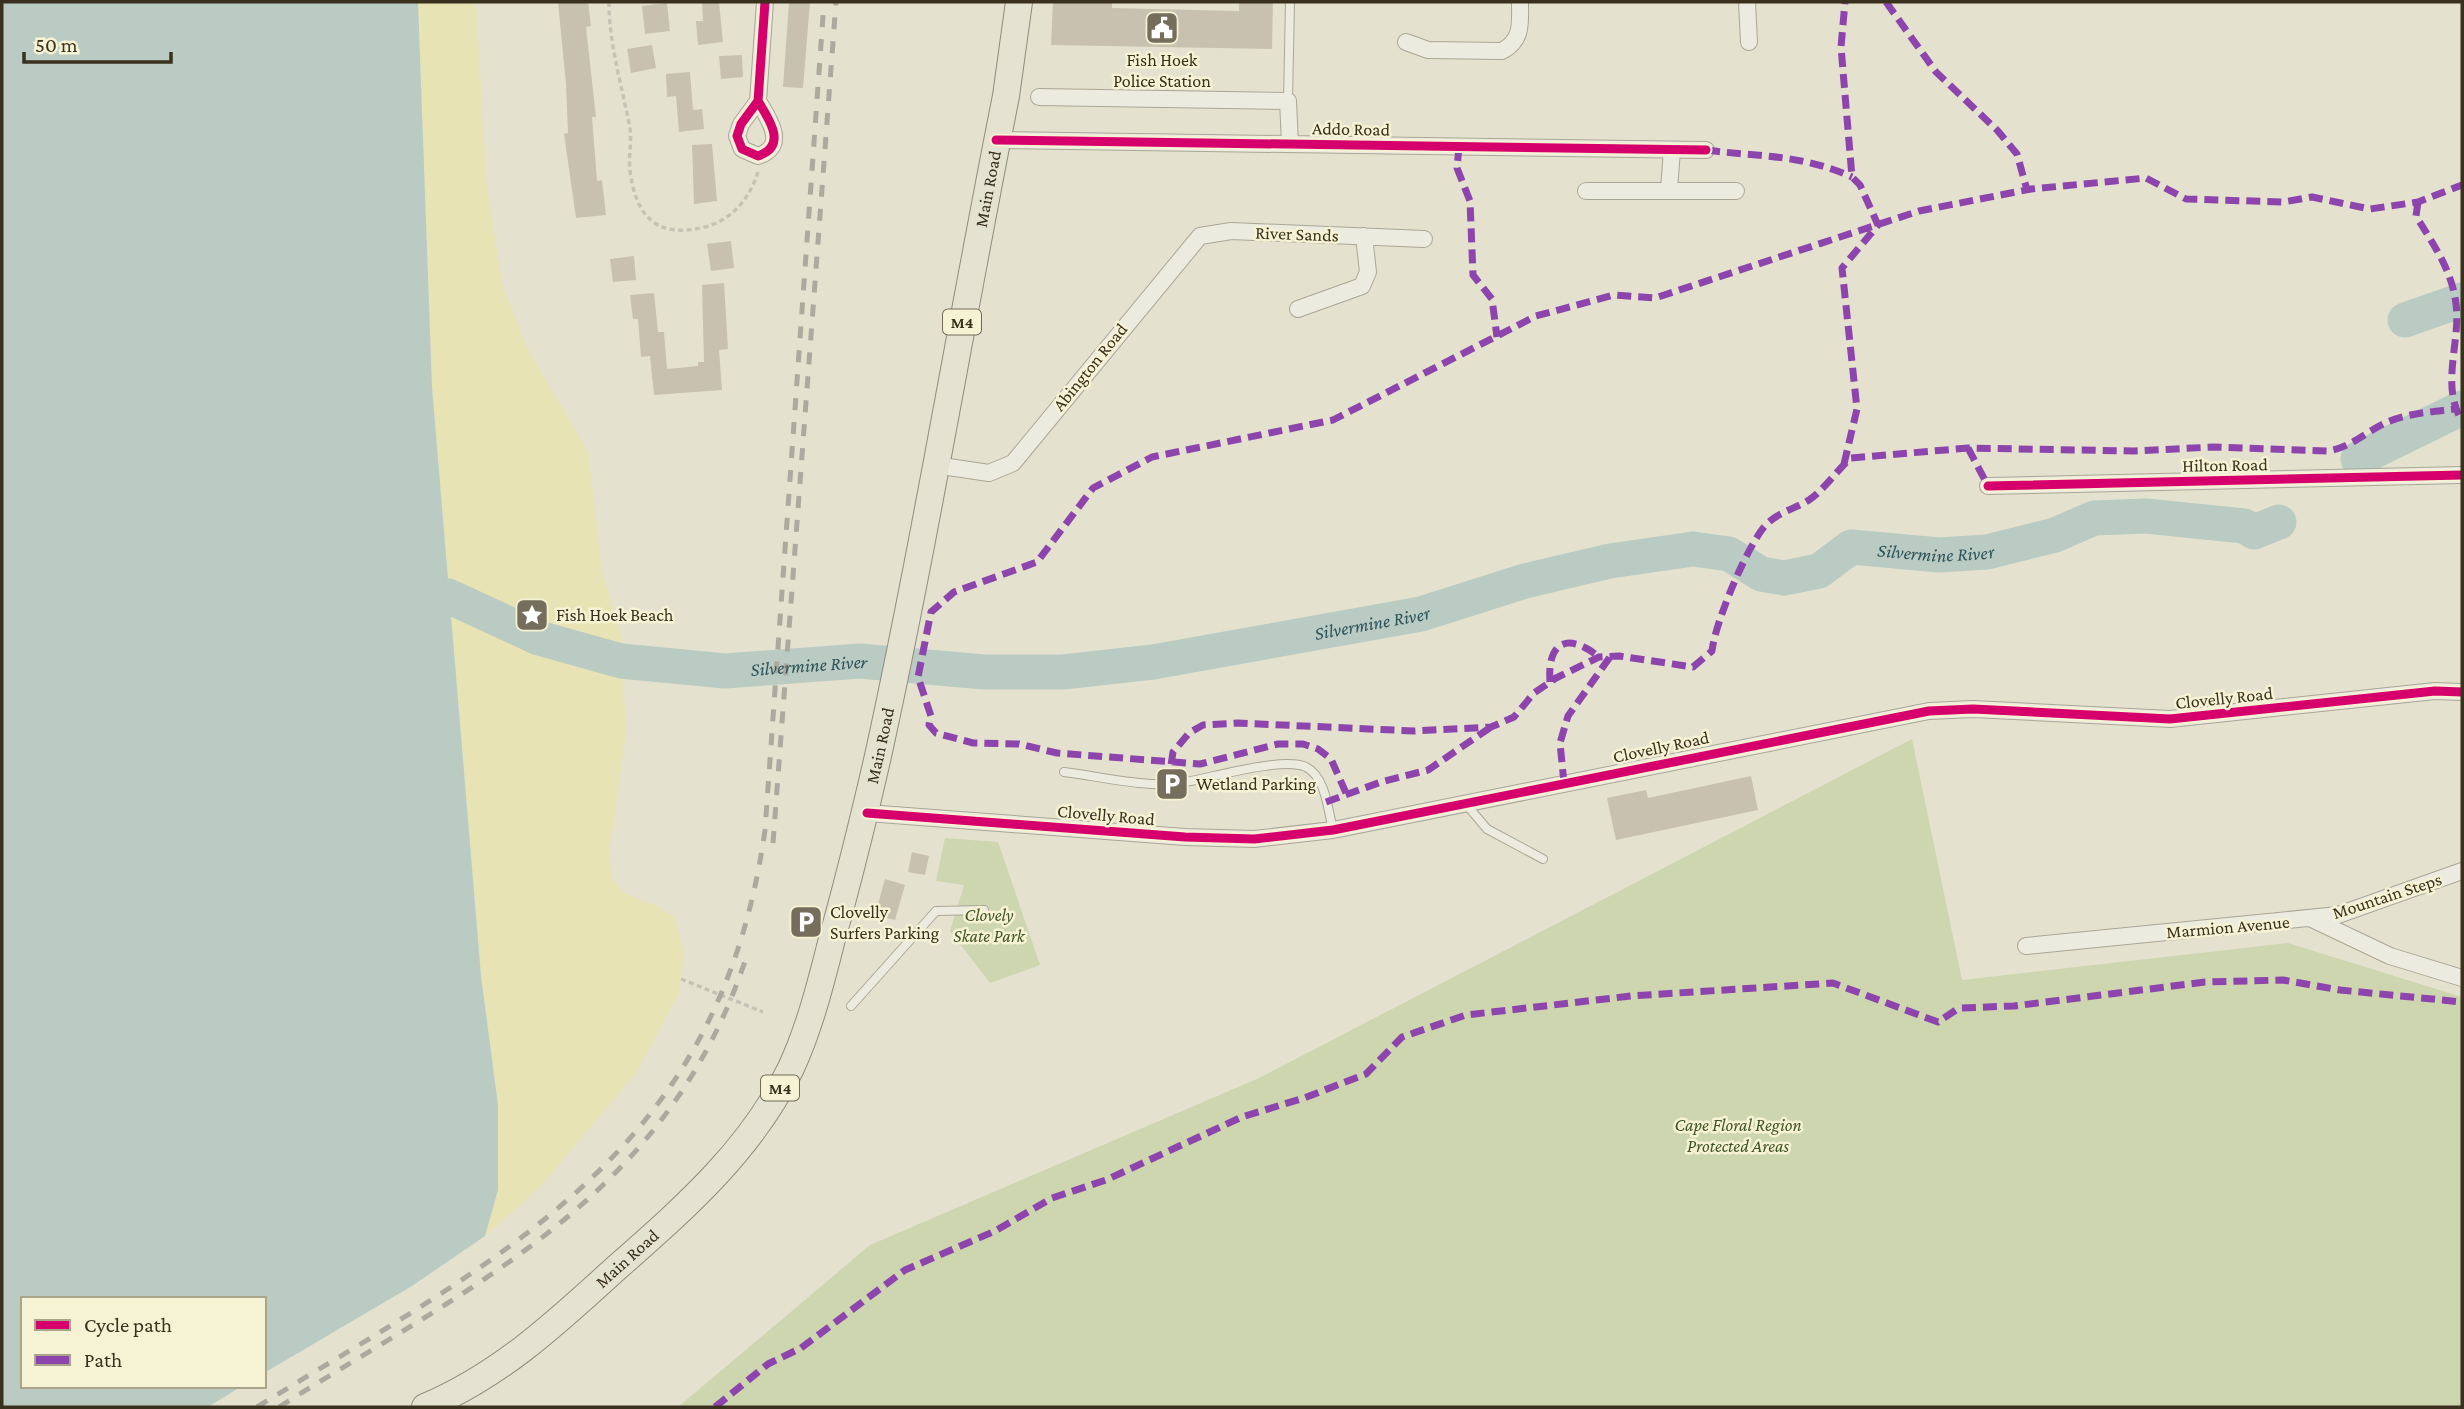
<svg xmlns="http://www.w3.org/2000/svg" width="2464" height="1409" viewBox="0 0 2464 1409" font-family="'Crimson Pro',serif">
<style>
.green{fill:#ced6b0}
.sand{fill:#e7e3b5}
.water{fill:#b9cbc3}
.lines{fill:none;stroke-linecap:round;stroke-linejoin:round}
.river{stroke:#b9cbc3;stroke-width:35}
.building{fill:#c8c1af}
.lane-casing{stroke:#aaa696;stroke-width:10}
.street-casing{stroke:#aaa696;stroke-width:18}
.primary-casing{stroke:#8f8c7e;stroke-width:28}
.path{stroke:#c5c3b6;stroke-width:3.5;stroke-dasharray:5 3.5;stroke-linecap:butt}
.lane{stroke:#ecebdf;stroke-width:8}
.street{stroke:#ecebdf;stroke-width:16}
.primary{stroke:#e4e2d1;stroke-width:26}
.rail{stroke:#acaa9f;stroke-width:5;stroke-dasharray:12 12;stroke-linecap:butt}
.quiet{stroke:#8e44ad;stroke-width:7;stroke-dasharray:14 7;stroke-linecap:butt}
.cycleway-casing{stroke:#f6f2d4;stroke-width:13}
.cycleway{stroke:#d6006c;stroke-width:9}
.labels{text-anchor:middle;stroke-width:5;stroke-linejoin:round;paint-order:stroke}
.shield{fill:#f6f2d4;stroke:#726a55;stroke-width:2}
.shield-label{font-size:16px;font-weight:bold;fill:#39301e}
.poi-label{font-size:18px;fill:#39301e;stroke:#f6f2d4;text-anchor:start}
.street-label{font-size:18px;fill:#39301e;stroke:#f6f2d4}
.park-label{font-size:18px;font-style:italic;fill:#405525;stroke:#f6f2d4}
.water-label{font-size:19px;font-style:italic;fill:#2e5358;stroke:#f6f2d4}
</style>
<rect width="100%" height="100%" fill="#e4e2ce"/>
<path class="green" d="M1912,739L1962,980L2288,943L2462,997V1407H678L870,1245L1259,1078Z
M945,838L998,842L1040,965L990,983L950,931L964,885L936,881Z"/>
<path class="sand" d="M418,2H476L486,179L502,284L527,348L588,452L602,572L621,634L626,733L609,853L612,879L624,893L657,906L674,917L684,953L679,993L636,1073L540,1187L485,1236L498,1190V1105L481,976L432,387Z"/>
<path class="water" d="M2,2H418L432,387L481,976L498,1105V1190L485,1236L412,1286L264,1373V1299H23V1386H242L208,1407H2Z"/>
<g class="lines">
<g class="river">
<path d="M2405,320L2462,300"/>
<path d="M2358,459L2462,408"/>
<path id="s1" d="M448,596L539,638L621,661L725,671L860,661L984,672H1063L1153,662L1421,614L1525,581L1610,561L1693,549L1729,554L1761,574L1784,578L1819,571L1851,547L1939,555L1987,552L2055,535L2094,518L2146,516L2244,526L2254,532L2279,522"/>
</g>
</g>
<path class="building" d="M558,2H588L591,26L586,27L596,117H592L597,181L602,180L606,215L576,218L564,134L568,133L566,84Z
M702,2H719L723,42L698,45L696,21H703Z
M789,2H810L803,88L783,87Z
M1053,2H1112V8L1239,11V2H1273L1272,49L1051,45Z
M667,3L670,31L645,34L642,6Z
M652,45L656,68L631,73L627,49Z
M742,55L743,77L721,79L719,56Z
M690,72L693,110L702,109L704,129L679,132L676,96L667,97L666,74Z
M712,144L717,201L694,204L692,145Z
M731,241L734,268L711,271L707,244Z
M634,256L636,280L613,282L610,259Z
M724,283L728,349L719,350L722,390L654,395L650,356L641,357L638,319H633L630,295L654,293L658,332H664L667,369L698,366V362H704L702,285Z
M1751,776L1758,810L1616,840L1607,798L1646,790L1648,798Z
M912,852L929,856L925,875L908,872Z
M885,879L905,885L895,920L875,915Z"/>
<g class="lines">
<defs>
<path id="lane" d="M1288,101L1290,2
M1064,772C1098,776 1146,788 1180,783C1208,779 1282,756 1306,767C1326,777 1328,811 1333,830
M1465,803L1487,829L1543,859
M851,1006L936,911L984,910"/>
<path id="street" d="M1747,2L1749,42
M1406,42L1428,50L1502,51C1523,40 1520,23 1520,2
M1039,97L1288,101L1290,144
M758,101C769,119 788,146 758,156L742,149L737,136L741,124L758,101L765,2
M996,140L1706,150
M1669,190L1672,150
M1586,191H1736
M1298,309L1362,286L1368,272L1364,236
M935,465L989,473L1013,463L1200,236L1231,231L1424,239
M1988,486L2462,475
M867,813L1185,837L1254,839L1333,830L1929,711L1973,709L2170,719L2435,691L2462,692
M2312,919L2390,956L2462,978
M2026,946L2338,915L2462,871"/>
<g id="primary">
<path id="s2" d="M425,1407C499,1376 555,1324 613,1271C682,1210 750,1152 791,1068C810,1027 821,982 832,939C849,878 864,817 878,756C926,537 962,316 1006,96L1019,2"/>
</g>
</defs>
<use href="#lane" class="lane-casing"/>
<use href="#street" class="street-casing"/>
<use href="#primary" class="primary-casing"/>
<path class="path" d="M609,2C609,43 621,83 629,123C633,138 628,155 630,171C636,217 657,239 705,227C732,220 750,198 758,172
M681,979L763,1012"/>
<use href="#lane" class="lane"/>
<use href="#street" class="street"/>
<use href="#primary" class="primary"/>
<path class="rail" d="M773,843L836,2
M257,1407C507,1253 720,1152 765,830L824,2
M279,1407C479,1281 670,1196 748,952"/>
<path class="quiet" d="M1886,2L1936,72L1997,130L2017,154L2027,190
M1459,147L1457,168L1470,201L1473,275L1492,299L1497,337
M1706,150C1759,157 1801,154 1852,177
M2418,202L2416,216C2433,244 2452,270 2456,304C2461,342 2440,385 2462,421
M1968,448L1988,486
M1844,464L1857,409L1842,268L1878,225L1860,185L1852,177L1841,47L1845,2
M1550,682C1547,641 1568,632 1599,657
M1564,783L1560,743L1568,716L1610,657
M1168,785L1173,752L1189,733L1203,725L1238,723L1414,731L1491,727L1514,717L1534,693L1556,678L1599,657L1619,656L1693,667L1712,651C1715,623 1746,549 1764,527C1777,512 1793,510 1809,500C1824,490 1837,470 1851,458L1968,448L2134,451L2213,447L2328,451C2349,448 2365,433 2383,424C2406,413 2431,412 2455,409
M1346,793L1331,759L1318,749L1303,744H1278L1200,764L1057,753L1019,744L973,743L936,733L929,725L931,716L918,677L931,612L954,592L1037,562L1093,488L1152,457L1333,420L1536,316L1614,295L1655,298L1919,211L2031,189L2146,178L2186,199L2283,202L2312,197L2370,209L2418,202L2462,185
M1326,802L1381,782L1428,770L1491,727
M715,1407L768,1364L801,1348L905,1270L995,1231L1052,1198L1106,1180L1242,1117L1304,1098L1366,1074L1402,1037L1466,1015L1631,996L1833,983L1938,1022L1959,1008L2014,1006L2205,982L2283,980L2340,990L2462,1002"/>
<defs>
<path id="cycleway" d="M758,101C769,119 788,146 758,156L742,149L737,136L741,124L758,101L765,2
M996,140L1706,150
M1988,486L2462,475
M867,813L1185,837L1254,839L1333,830L1929,711L1973,709L2170,719L2435,691L2462,692"/>
</defs>
<use href="#cycleway" class="cycleway-casing"/>
<use href="#cycleway" class="cycleway"/>
</g>
<defs>
<symbol id="civic-square" viewBox="-11 -11 22 22"><rect x="-9" y="-9" width="18" height="18" rx="4" fill="#756e5c" stroke="#f6f2d4"/><path d="M-.6-6.5H3V-4.5H.6V-3L4-1V1h2V6H-6V1h2V-1L-.6-3ZM-1.2 2.5V6h2.4V2.5Z" fill="#fff"/></symbol>
<symbol id="sight-square" viewBox="-11 -11 22 22"><rect x="-9" y="-9" width="18" height="18" rx="4" fill="#756e5c" stroke="#f6f2d4"/><path d="M0-6L1.8-2.2L6-1.7L2.9 1.2L3.7 5.4L0 3.3L-3.7 5.4L-2.9 1.2L-6-1.7L-1.8-2.2Z" fill="#fff"/></symbol>
<symbol id="parking-square" viewBox="-11 -11 22 22"><rect x="-9" y="-9" width="18" height="18" rx="4" fill="#756e5c" stroke="#f6f2d4"/><path d="M-3.5-5.5H1a3.5 3.5 0 0 1 0 7H-1V5.5H-3.5ZM-1-3.4V-.6H.8a1.4 1.4 0 0 0 0-2.8Z" fill="#fff"/></symbol>
</defs>
<g fill-rule="evenodd">
<use href="#civic-square" x="1143" y="9" width="38" height="38"/>
<use href="#sight-square" x="513" y="596" width="38" height="38"/>
<use href="#parking-square" x="1153" y="765" width="38" height="38"/>
<use href="#parking-square" x="787" y="903" width="38" height="38"/>
</g>
<g class="labels">
<g class="shield">
<rect x="943" y="309.5" width="38" height="25" rx="5"/>
<rect x="761" y="1075.5" width="38" height="25" rx="5"/>
</g>
<g class="shield-label">
<text x="962" y="328">M4</text>
<text x="780" y="1094">M4</text>
</g>
<g class="poi-label">
<text x="1162" y="66" text-anchor="middle">Fish Hoek<tspan x="1162" dy="21">Police Station</tspan></text>
<text x="556" y="621">Fish Hoek Beach</text>
<text x="1196" y="790">Wetland Parking</text>
<text x="830" y="918">Clovelly<tspan x="830" dy="21">Surfers Parking</tspan></text>
</g>
<g class="street-label">
<text transform="translate(1351 129) rotate(1)" y="6">Addo Road</text>
<text dy="6" stroke="none"><textPath href="#s2" startOffset="1407">Main Road</textPath></text>
<text transform="translate(1297 234) rotate(2)" y="6">River Sands</text>
<text transform="translate(1090 367) rotate(-51)" y="6">Abington Road</text>
<text transform="translate(2225 465) rotate(-1)" y="6">Hilton Road</text>
<text transform="translate(2224 698) rotate(-6)" y="6">Clovelly Road</text>
<text dy="6" stroke="none"><textPath href="#s2" startOffset="840">Main Road</textPath></text>
<text transform="translate(1661 747) rotate(-12)" y="6">Clovelly Road</text>
<text transform="translate(1106 815) rotate(5)" y="6">Clovelly Road</text>
<text transform="translate(2387 896) rotate(-18)" y="6">Mountain Steps</text>
<text transform="translate(2228 927) rotate(-5)" y="6">Marmion Avenue</text>
<text dy="6" stroke="none"><textPath href="#s2" startOffset="252">Main Road</textPath></text>
</g>
<g class="park-label">
<text x="989" y="921">Clovely<tspan x="989" dy="21">Skate Park</tspan></text>
<text x="1738" y="1131">Cape Floral Region<tspan x="1738" dy="21">Protected Areas</tspan></text>
</g>
<g class="water-label">
<text dy="7" stroke="none"><textPath href="#s1" startOffset="1530">Silvermine River</textPath></text>
<text dy="7" stroke="none"><textPath href="#s1" startOffset="942">Silvermine River</textPath></text>
<text dy="7" stroke="none"><textPath href="#s1" startOffset="374">Silvermine River</textPath></text>
</g>
</g>
<rect width="2464" height="1409" fill="none" stroke="#39301e" stroke-width="7"/>
<rect x="21" y="1297" width="245" height="91" fill="#f6f2d4" stroke="#aaa48b" stroke-width="2"/>
<rect x="35" y="1320" width="35" height="10" fill="#d6006c" stroke="#aaa48b" stroke-width="2"/>
<text x="84" y="1332" font-size="21" fill="#39301e">Cycle path</text>
<rect x="35" y="1355" width="35" height="10" fill="#8e44ad" stroke="#aaa48b" stroke-width="2"/>
<text x="84" y="1367" font-size="21" fill="#39301e">Path</text>
<path d="M24 52v10h147v-10" fill="none" stroke="#39301e" stroke-width="3.5"/>
<text x="35" y="52" font-size="21" fill="#39301e" stroke="#f6f2d4" stroke-width="5" paint-order="stroke">50 m</text>
</svg>
